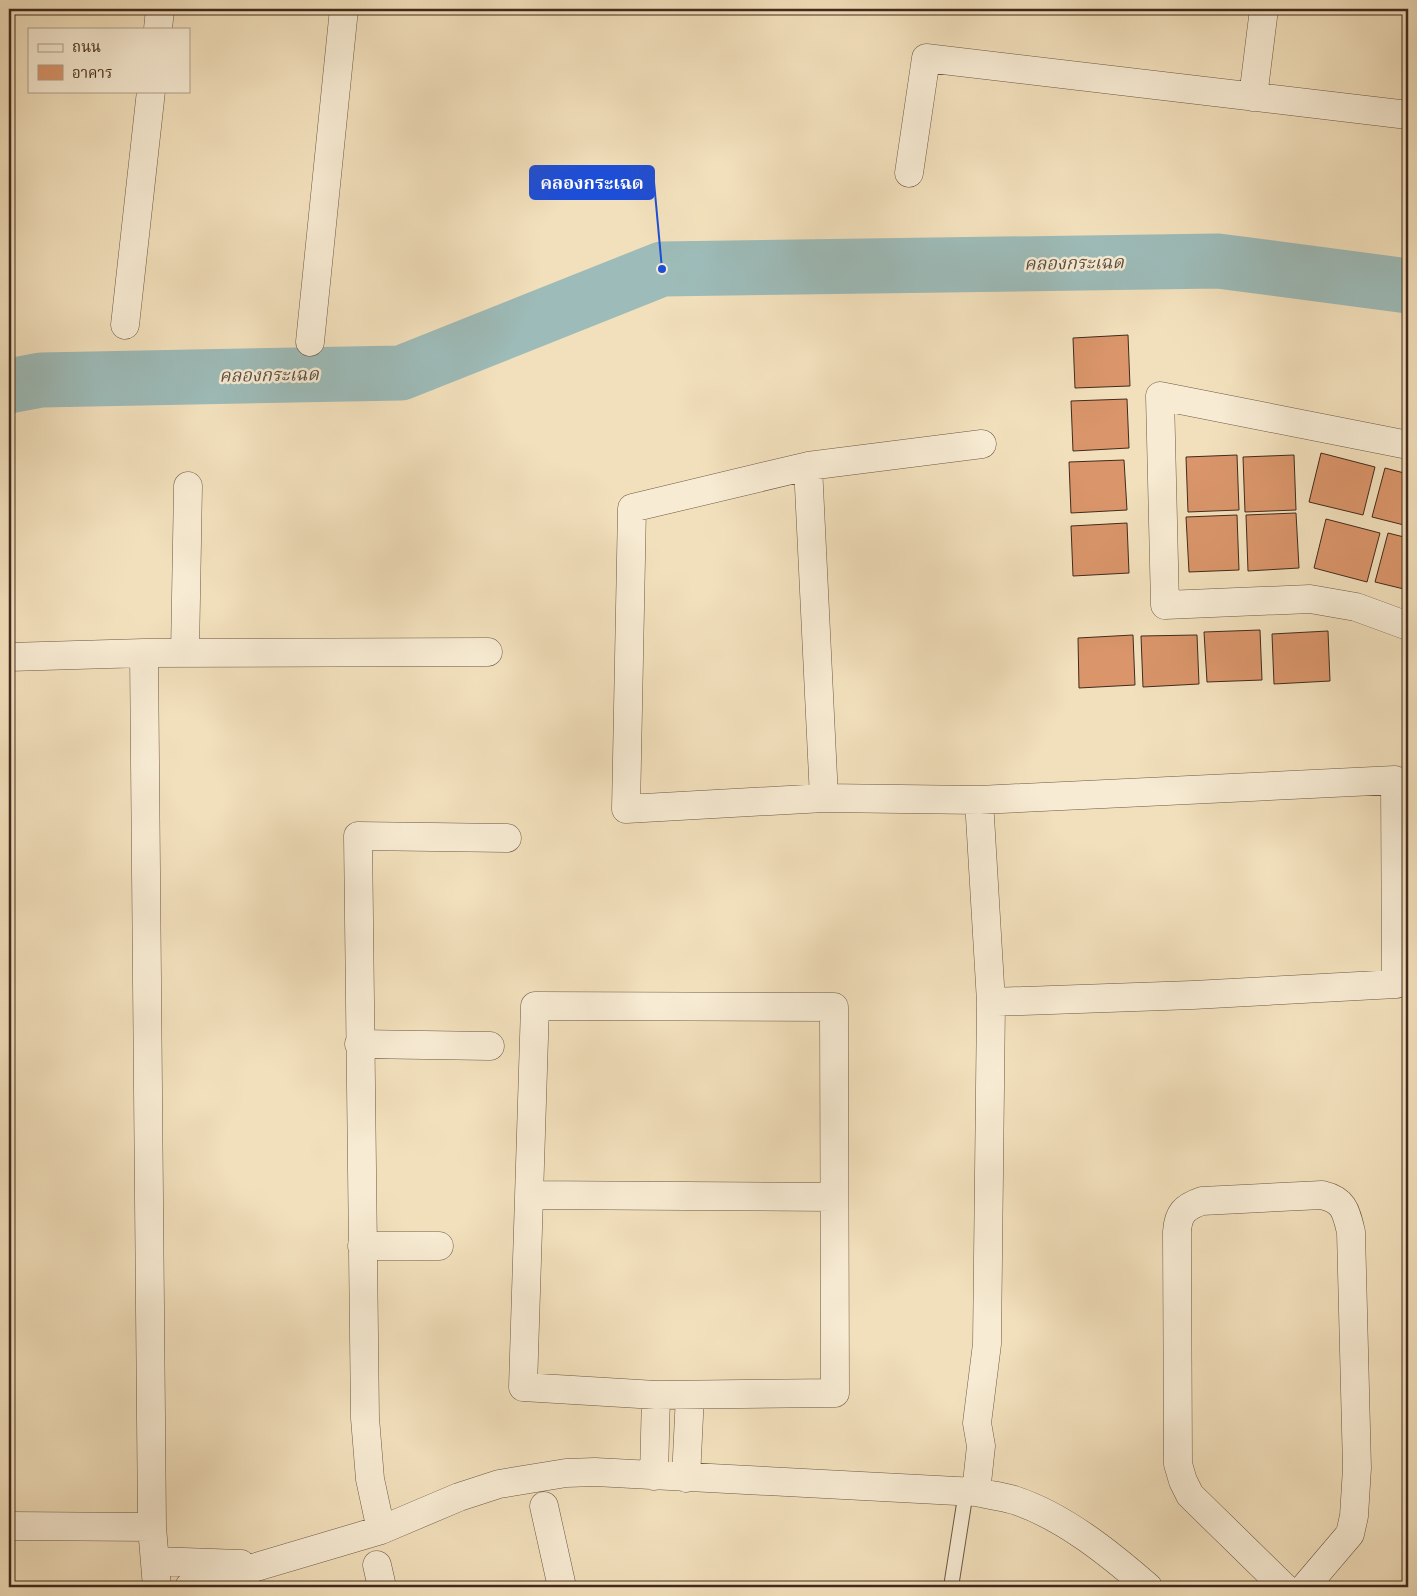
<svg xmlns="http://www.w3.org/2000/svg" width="1417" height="1596" viewBox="0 0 1417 1596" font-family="Cardo,'Noto Serif Thai',serif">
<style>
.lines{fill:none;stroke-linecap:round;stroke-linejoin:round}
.river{stroke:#9dbbb8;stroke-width:55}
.building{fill:#da956a;stroke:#422a1c}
.service-casing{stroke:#6e5844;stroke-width:16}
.minor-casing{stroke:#6e5844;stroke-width:29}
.service{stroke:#f7ebd3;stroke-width:14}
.minor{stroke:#f7ebd3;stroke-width:28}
.labels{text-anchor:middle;stroke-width:5;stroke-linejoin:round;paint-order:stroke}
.water-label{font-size:18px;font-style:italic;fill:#594e43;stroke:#f7ebd3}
.leader{fill:none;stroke:#1d4ed8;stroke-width:2}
.callout-dot{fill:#1d4ed8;stroke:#f7ebd3;stroke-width:2}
.callout{fill:#1d4ed8;stroke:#1d4ed8;stroke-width:2}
.callout-label{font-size:18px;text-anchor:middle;font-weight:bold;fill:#fff}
</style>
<rect width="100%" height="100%" fill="#f2e0bc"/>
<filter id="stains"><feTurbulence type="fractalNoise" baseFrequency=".004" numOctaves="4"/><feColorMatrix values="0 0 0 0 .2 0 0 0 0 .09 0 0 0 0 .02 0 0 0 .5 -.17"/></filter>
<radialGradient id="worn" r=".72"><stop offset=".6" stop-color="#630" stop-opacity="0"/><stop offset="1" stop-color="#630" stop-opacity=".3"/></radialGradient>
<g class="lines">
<path class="river" d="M9,386L41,380L401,373L662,269L1218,261L1408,286"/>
</g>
<path class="building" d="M1128,335L1130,386L1075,388L1073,338Z
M1127,399L1129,448L1073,451L1071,401Z
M1321,453L1375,467L1363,515L1309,502Z
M1237,455L1239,510L1188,512L1186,457Z
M1294,455L1296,510L1245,512L1243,457Z
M1124,460L1127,510L1071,513L1069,462Z
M1385,468L1408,474V526L1372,517Z
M1296,513L1299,568L1248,571L1246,515Z
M1237,515L1239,570L1189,572L1186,517Z
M1326,519L1380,533L1367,582L1314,568Z
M1127,523L1129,573L1073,576L1071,526Z
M1388,533L1408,538V590L1375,582Z
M1260,630L1262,680L1207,682L1204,632Z
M1328,631L1330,681L1274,684L1272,634Z
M1133,635L1135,685L1079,688L1078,638Z
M1197,635L1199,684L1143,687L1141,636Z"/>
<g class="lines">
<defs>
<path id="service" d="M951,1587L966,1491"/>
<path id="minor" d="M158,29L160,9
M1253,97L1264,9
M909,173L926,58L1408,115
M125,325L151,91
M310,342L344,9
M982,444L808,466L632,508L626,809L824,798L979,800L1395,780L1396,984L1193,995L991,1002
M1408,445L1160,396L1165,605L1310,599L1356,607L1408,626
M808,466L824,798
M144,653L152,1527L157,1587
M185,653L188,486
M9,657L144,653L488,652
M535,1006L834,1007L835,1393L656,1395L523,1387Z
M359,1044L490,1046
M529,1195L834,1197
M362,1246H439
M654,1476L656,1395
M686,1478L690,1395
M976,1492L981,1446L977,1423L987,1344L991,1002L979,800
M544,1506L562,1587
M9,1526L152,1527
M381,1530L370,1479L365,1418L358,836L507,838
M155,1561L241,1564
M377,1565L382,1587
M189,1587L381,1530L459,1497L499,1484L566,1473L595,1472L976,1492C988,1495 1001,1496 1014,1500C1063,1516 1109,1553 1148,1587
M1284,1587L1190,1495L1183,1481L1178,1464L1177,1232C1178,1214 1184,1207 1202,1201L1322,1195C1344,1200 1346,1211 1351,1232L1357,1468L1354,1516L1350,1534L1305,1587"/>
</defs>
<use href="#service" class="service-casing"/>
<use href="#minor" class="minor-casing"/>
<use href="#service" class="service"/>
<use href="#minor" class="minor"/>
</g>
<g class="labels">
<g class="water-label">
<text transform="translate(1074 263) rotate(-1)" y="6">คลองกระเฉด</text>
<text transform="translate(269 375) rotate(-1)" y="6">คลองกระเฉด</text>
</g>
</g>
<path class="leader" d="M662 269L654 182"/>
<circle class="callout-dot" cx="662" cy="269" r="5"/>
<rect class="callout" x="530" y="166" width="124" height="33" rx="5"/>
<g class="callout-label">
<text x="592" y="189">คลองกระเฉด</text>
</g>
<rect width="1417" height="1596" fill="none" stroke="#f2e0bc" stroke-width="30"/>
<rect x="10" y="10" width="1397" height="1576" fill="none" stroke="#422a1c" stroke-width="2.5"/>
<rect x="15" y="15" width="1387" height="1566" fill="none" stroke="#422a1c"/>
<rect x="28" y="28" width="162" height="65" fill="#f7ebd3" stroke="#af9e8a"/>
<rect x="38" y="44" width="25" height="8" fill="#f7ebd3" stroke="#af9e8a"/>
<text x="72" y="52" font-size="15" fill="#422a1c">ถนน</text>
<rect x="38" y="65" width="25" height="15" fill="#da956a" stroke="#af9e8a"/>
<text x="72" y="78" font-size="15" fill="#422a1c">อาคาร</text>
<rect width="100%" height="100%" filter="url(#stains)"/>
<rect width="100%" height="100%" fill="url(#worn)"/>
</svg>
